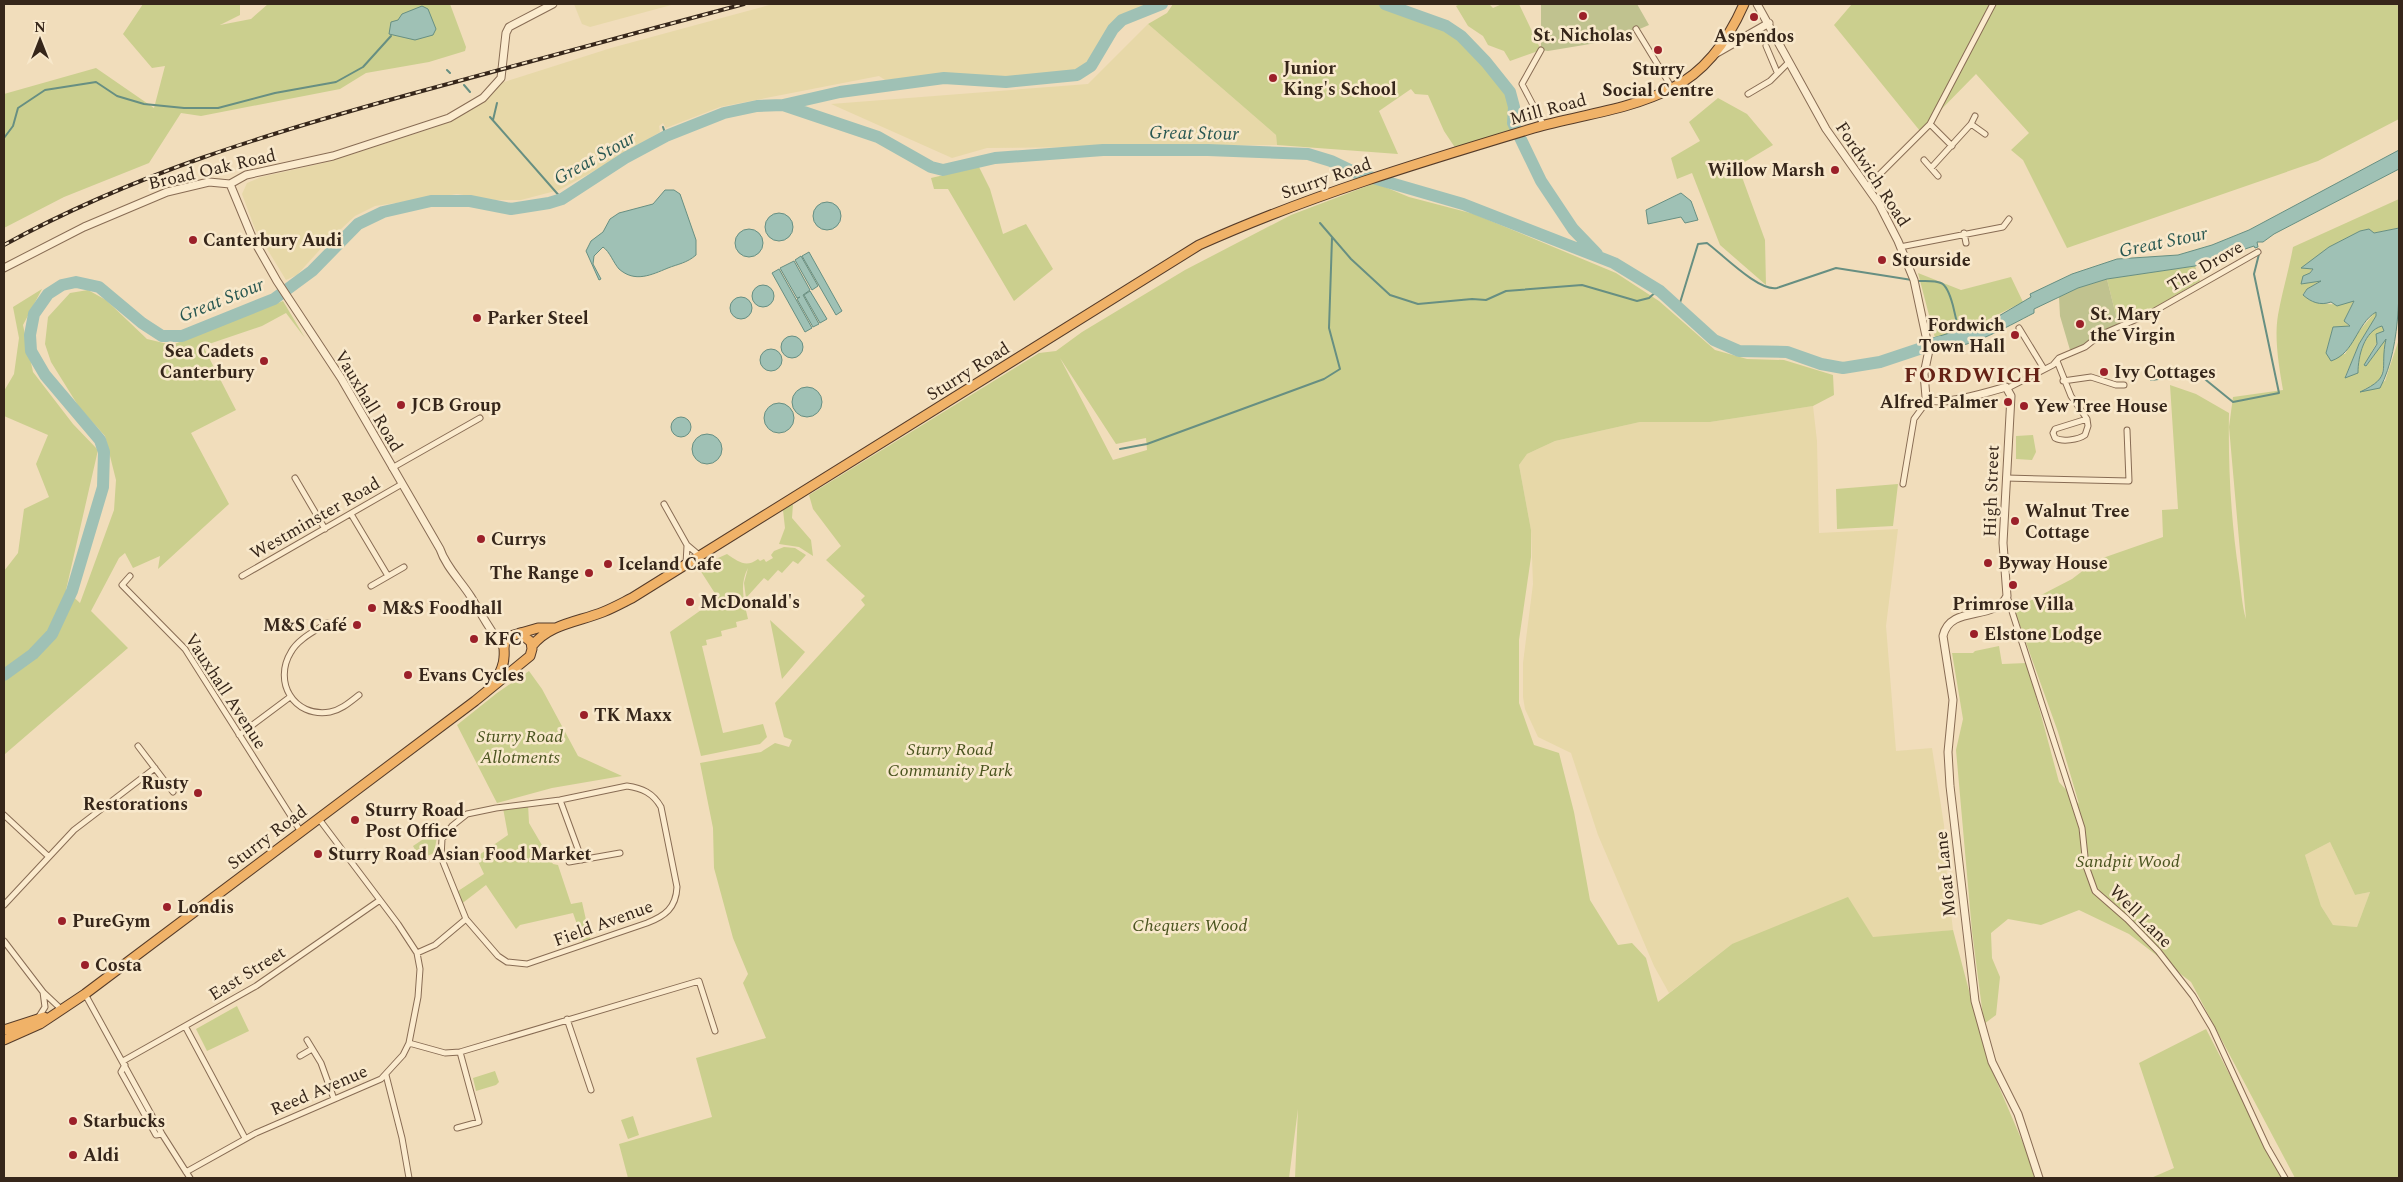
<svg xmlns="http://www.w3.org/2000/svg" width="2403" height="1182" viewBox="0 0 2403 1182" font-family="Spectral,serif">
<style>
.farmland{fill:#e7d8a8}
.green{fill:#cbcf8e;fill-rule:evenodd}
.cemetery{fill:#c0c28f}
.water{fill:#9fc1b5;stroke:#678f82}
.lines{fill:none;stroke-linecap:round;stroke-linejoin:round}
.stream{stroke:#678f82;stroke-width:2}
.river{stroke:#9fc1b5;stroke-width:12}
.minor-casing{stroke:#886c54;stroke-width:7}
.tertiary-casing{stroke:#886c54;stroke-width:9}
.trunk-casing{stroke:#553b29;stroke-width:11}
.minor{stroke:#fbebce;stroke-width:5}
.tertiary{stroke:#fbebce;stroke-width:7}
.trunk{stroke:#f0b268;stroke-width:9}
.rail-casing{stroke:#36261a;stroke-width:4}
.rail{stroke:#f8e8cb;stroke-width:2;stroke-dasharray:5.5;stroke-linecap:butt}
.poi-dot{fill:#9b2029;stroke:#f8e8cb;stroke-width:2}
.labels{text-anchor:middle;stroke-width:5;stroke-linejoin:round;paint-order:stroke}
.poi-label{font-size:18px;font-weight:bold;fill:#36261a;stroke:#f8e8cb;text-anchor:start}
.street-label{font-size:18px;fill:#36261a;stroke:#f8e8cb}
.park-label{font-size:18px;font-style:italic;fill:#4a541f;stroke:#f8e8cb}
.water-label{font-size:19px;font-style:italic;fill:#285751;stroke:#f8e8cb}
.district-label{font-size:22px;font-weight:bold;letter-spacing:1px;fill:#662216;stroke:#f8e8cb}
</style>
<rect width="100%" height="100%" fill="#f1ddbb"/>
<path class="farmland" d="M574,4H675L590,27L582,24Z
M773,4H1150L1120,15L1110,24L1088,61L1082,68L1075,70L1006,77L943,74L885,80L879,76L720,107L666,128L663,123L659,126L660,132L598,169L559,190L521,200H495L457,194L375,206L355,216L326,243L297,275L286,280L255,229L242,194L247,183L261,177L328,162L436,127L461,114L501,83L611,48Z
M1148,24L1276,135L1277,145L987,148L952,158L831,104L1088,84Z
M1813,406L1817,441L1819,533L1898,529L1886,626L1896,751L1932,748L1944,825L1947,878L1953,930L1883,937L1732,944L1669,993L1654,966L1598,835L1571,753L1538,737L1525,709L1523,697V663L1533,584L1531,530L1519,465L1527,454L1555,441L1640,422H1710Z
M2330,842L2355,895L2370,892L2357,927L2333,925L2321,906L2305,855Z"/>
<path class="green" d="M143,4H240V15L220,25L251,19L268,4H450L466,47L465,51L429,62L366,73L340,89L201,116L181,113L149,163L64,197L4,228V94L96,68L154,108L165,66L152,68L123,34Z
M1173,4H1377L1442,27L1458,38L1483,64L1507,95L1512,110L1509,121L1511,131L1456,149L1444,131L1428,95L1415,94L1411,89L1379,111L1398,154L1277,145L1276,135L1148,24L1167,13Z
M1460,4H1489L1493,8L1502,4H1519L1541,50L1510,61L1504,51L1488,45L1483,36L1468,26L1456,6Z
M1852,4H2399V119L2318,161L2067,248L2023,160L2011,150L2029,133L1976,74L1920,131L1834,25Z
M1718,98L1747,114L1773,145L1738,166L1765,240L1766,285L1720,245L1692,173L1677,179L1671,158L1700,141L1689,122Z
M979,167L990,189L1003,234L1026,224L1053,269L1014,301L948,189H934L931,178Z
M1375,183L1409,197L1474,214L1616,273L1659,301L1715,350L1747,359L1784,360L1833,375L1834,395L1813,406L1710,422H1640L1555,441L1527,454L1519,465L1531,530V557L1519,640V703L1534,745L1559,753L1574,812L1590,900L1618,945L1632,943L1646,958L1658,1002L1732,944L1848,897L1873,937L1953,930L1987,1059L2038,1178H1295L1298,1109L1289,1178H628L619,1144L712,1117L696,1058L766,1038L743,983L748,974L733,938L714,868L713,828L700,763L761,752L775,743L789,747L792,740L784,737L775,703L865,605L861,600L865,596L826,560L841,546L813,509L809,495L1039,353L1056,351L1082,332L1185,270L1291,215ZM1060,358L1116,444L1146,438L1147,450L1113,460Z
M2399,199V228L2374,233L2369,229L2360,231L2329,247L2302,268H2313L2302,284L2322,280L2307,289L2303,294C2315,307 2340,306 2354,300L2344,321L2350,327H2333L2326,353L2345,354L2355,336L2376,311V316L2359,344L2345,377L2358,373C2358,356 2364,331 2382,326L2384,331L2372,351L2367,365L2387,337C2384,349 2385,378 2377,384C2373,387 2367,388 2362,390L2385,381L2399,339V1178H2295L2191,982L2129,934L2079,910L2041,925L2008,919L1991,933L1992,958L2000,977L1996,1015L1984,1024L1972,931L1956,750L1963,719L1952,653H1973L1975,651L1999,646L2002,664L2027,663L2059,782L2079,804L2058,732L2014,609L2072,579L2097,560L2163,537L2162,510L2178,509L2170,385L2196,394L2229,413C2228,466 2231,521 2239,574C2241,588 2242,606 2246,619L2229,427L2233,397L2283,390C2279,366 2274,339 2278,315C2282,292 2289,270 2293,247ZM2330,842L2355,895L2370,892L2357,927L2333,925L2321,906L2305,855Z
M2195,266L2200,281L2152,309L2118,324L2107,279Z
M1918,273L1961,290L2011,277L2023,302L1977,325L1935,338Z
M42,289L23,325L33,372L73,424L98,450L66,590L80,603L114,510L116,480L105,436L79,407L51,362L45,344L48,317L70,293L88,290L106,300L147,339L172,345L283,301L305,338L286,313L262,326L203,346L236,410L191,433L229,504L158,569L160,556L133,568L125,553L119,558L91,611L128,648L5,754L4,571L18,553L24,509L49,497L36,464L48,435L4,416V391L14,374L19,338L13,307Z
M2033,435L2036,452L2032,460L2016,459V436Z
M1898,484L1893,526L1837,529L1836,489Z
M793,504L792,518L811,540L813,556L799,547L779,544L785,528L783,510Z
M784,547L795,548L806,555L798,564L793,561L782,573L778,570L768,581L764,578L746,598L744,583L748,568C739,584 744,602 748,619L736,622L737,627L721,631L722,636L706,640L707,645L702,646L723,733L763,724L767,737L760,744L701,756L670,632L718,598L698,567L727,554C739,562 746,568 758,559L760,561L764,559L766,562L773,558L771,555L774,551Z
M770,620L805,652L782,679Z
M529,671L542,689L578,756L622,776L552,788L497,803L457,725L497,693Z
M528,804L529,823L553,864L558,865L571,904L582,902L591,942L584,944L573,913L520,925L516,929L486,885L460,905L455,893L484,874L476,857L508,835L503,808Z
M434,832L437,837L434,853L420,859L413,846Z
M237,1006L249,1031L207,1051L196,1029Z
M2206,1029L2283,1178H2151L2174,1168L2139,1063Z
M495,1071L499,1082L496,1085L476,1091L473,1078Z
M633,1116L639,1135L628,1139L621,1120Z"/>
<path class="cemetery" d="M1541,4H1637L1649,25L1614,40L1548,51L1541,50Z
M2107,279L2118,324L2084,345L2070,350L2060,316L2059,297L2078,288Z"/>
<path class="water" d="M422,6L428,9L436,29L433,35L415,40L389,34L391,22L398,20L402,14Z
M2399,150V169L2274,234L2263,242H2257L2258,247L2255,248L2254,246L2195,266L2107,279L2078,288L2034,309V313C2008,326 1958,356 1929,347L1928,341L1930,339L1992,320L2031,297L2030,294L2072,274L2117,259L2178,255L2212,245L2249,230Z
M665,190H674L680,194L696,240V255C687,263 678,264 668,268C651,275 635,283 619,269C613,262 610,252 603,247L594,256L593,264L601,279L599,280L586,251L591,241L603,232L610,219L619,213L653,204Z
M1681,193L1691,201L1698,220L1685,223L1681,217L1648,224L1646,210Z
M813 216a14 14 0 1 1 28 0a14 14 0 1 1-28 0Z
M765 227a14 14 0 1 1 28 0a14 14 0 1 1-28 0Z
M2399,228C2399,279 2403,344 2380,388L2360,392C2394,376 2379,370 2386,339L2366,366L2364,365L2377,344L2376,334L2384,331L2382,326C2364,331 2358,356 2358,373L2345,378L2359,344L2376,316V312C2356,324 2355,353 2331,361L2326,353L2333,327L2350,326L2344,321L2354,301L2337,306L2331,302C2320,306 2311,302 2303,295L2307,289L2321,281L2301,284L2303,276L2310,273L2313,269L2301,268L2329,247L2360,231L2369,229L2374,233Z
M735 243a14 14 0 1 1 28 0a14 14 0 1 1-28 0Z
M809,252L842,311L836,315L802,256Z
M801,256L818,286L812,290L795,260Z
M794,261L810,290L803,295L819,324L813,327L797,299L800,297L797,298L780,268Z
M779,269L812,328L805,332L772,273Z
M752 296a11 11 0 1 1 22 0a11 11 0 1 1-22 0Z
M810,291L827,319L820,323L804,295Z
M730 308a11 11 0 1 1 22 0a11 11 0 1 1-22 0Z
M781 347a11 11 0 1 1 22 0a11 11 0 1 1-22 0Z
M760 360a11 11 0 1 1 22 0a11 11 0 1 1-22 0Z
M792 402a15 15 0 1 1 30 0a15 15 0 1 1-30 0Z
M764 418a15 15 0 1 1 30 0a15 15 0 1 1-30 0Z
M671 427a10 10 0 1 1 20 0a10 10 0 1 1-20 0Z
M692 449a15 15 0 1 1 30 0a15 15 0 1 1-30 0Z"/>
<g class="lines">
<path class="stream" d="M447,70L450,73
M464,85L470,92
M490,117L562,199
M493,120L497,103
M663,127L666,136
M4,138L13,126L18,108L45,90L96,82L117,96L144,104L184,108H218L275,93L336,82L363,67L391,36
M1320,223L1351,259L1390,295L1418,304L1472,299L1486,300L1506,291L1582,285L1637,301L1649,298L1658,290
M1917,281C1924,281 1935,280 1941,283C1951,287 1957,322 1958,332
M1679,306L1698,244L1707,243C1722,254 1759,292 1777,288L1836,268L1912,280
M2151,380L2195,374L2201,376L2233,402L2279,393L2254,274L2259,254
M1120,449L1147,444L1324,379L1340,369L1329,328L1332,238"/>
<path class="river" d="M1385,4L1446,26L1461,36L1486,62L1510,92L1514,107L1513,123L1541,181L1573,229L1597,254
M783,105L878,137L931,167L943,170L995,158L1103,150H1208L1308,154L1331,161L1356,173L1463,204L1614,263L1660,291L1714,340L1739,351L1787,352L1821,364L1843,368L1880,362L1940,342
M4,675L33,654L52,634L72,591L103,487L104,452L100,440L45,375L31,351L30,335L34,314L48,294L62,285L76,282L99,287L142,323L162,336H182L274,299L312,271L358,224L383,212L431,201H470L511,209L549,203L562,199L625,158L666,136L724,113L757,106L783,105L840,92L944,78L1006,82L1077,75L1091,66L1113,29L1122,20L1162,4"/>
<defs>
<path id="minor" d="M1636,29L1672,88
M1766,46L1777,72
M1541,50L1522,84L1544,126
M1748,94L1770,81L1789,62
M1930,124L1952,146
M1971,124L1985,134
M1924,160L1938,176
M1931,168L1971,124L1975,116
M1867,187L1930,124L1993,4
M1964,233L1966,243
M1900,247L2003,227L2009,219
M2019,328L2044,369
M2057,361L2071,396L2087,419L2088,426L2085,435C2078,440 2062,442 2055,438L2053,433L2055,429L2087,419
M2063,381L2091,377L2116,385H2124
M2008,388L2053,365L2059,358L2085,347L2100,335L2151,313L2258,252
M392,468L480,418
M295,478L325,529
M2006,478L2129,481L2127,430
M1903,484L1914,419L1928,400
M664,504L687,545L700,556
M351,514L388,576
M686,564L687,546
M130,576L122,585L185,649L301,832
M242,576L402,484
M371,586L404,567
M2007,596L2082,828L2086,866L2095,891L2127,919L2158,951L2193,996L2212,1028L2267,1147L2285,1178
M327,623C315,631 298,639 291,652C273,681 293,718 330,712C341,710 350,702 359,695
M239,735L290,697
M138,746L173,792
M627,786C642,788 653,793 661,807L677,887C676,908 665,916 647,923L527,964L507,962L498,956L466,919L441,857L442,839L452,826L467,814L496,808L560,800Z
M560,800L582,860
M4,815L48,856
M569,862L620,853
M4,905L74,830L155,768
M4,941L43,992L61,1009
M417,953L435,945L466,919
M85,994L162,1134L190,1178
M38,1018L45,1007L43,992
M567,1019L591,1090
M185,1026L245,1138
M307,1040L321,1063L334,1099
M409,1043L445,1053L460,1052L699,981L715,1031
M300,1056L312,1049
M123,1061L256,986L380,900
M125,1065L121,1072L156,1135L162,1134
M386,1075L402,1138L409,1178
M457,1128L479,1122L460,1052
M186,1172L256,1133L381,1079L403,1055L409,1043L418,997L420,969L417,953L398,924L319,819"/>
<path id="tertiary" d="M1757,4L1826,129L1879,204L1898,241L1914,280L1929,350L1924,374L1926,397C1934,409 1992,391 2006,387L2011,396L2003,543L2007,596C1995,622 1950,604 1943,636L1953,700L1948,752L1950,786L1975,1001L1992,1062L2018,1114L2039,1178
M1715,54L1769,23
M230,184L252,237L277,281L341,378L440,549C446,567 461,581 471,597C482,615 490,631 503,647
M4,268L84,227L167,192L209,182L230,184L246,175L333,156L449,118L483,98L501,78L506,33L509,27L553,4"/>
<path id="trunk" d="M532,646C549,624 578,622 603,612C613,608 622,603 632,598L1199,245C1308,196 1421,162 1534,128C1579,115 1630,110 1672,88C1707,71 1729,38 1744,4
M496,681C500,673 504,665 504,657C505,649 502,645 507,637L538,628H554
M4,1030L44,1017
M4,1040L40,1024L85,994L475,701L530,656L532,649L531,642L520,633"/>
</defs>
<use href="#minor" class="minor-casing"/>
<use href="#tertiary" class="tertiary-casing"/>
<use href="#trunk" class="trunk-casing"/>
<use href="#minor" class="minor"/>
<use href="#tertiary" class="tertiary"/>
<use href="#trunk" class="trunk"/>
<defs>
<path id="rail" d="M4,245C133,174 270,133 411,94C522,63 633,34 744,4"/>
</defs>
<use href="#rail" class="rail-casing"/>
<use href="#rail" class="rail"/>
</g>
<g class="poi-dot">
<circle cx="1583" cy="16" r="5"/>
<circle cx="1754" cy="17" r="5"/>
<circle cx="1658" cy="50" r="5"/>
<circle cx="1273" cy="78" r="5"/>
<circle cx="1835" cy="170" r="5"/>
<circle cx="193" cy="240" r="5"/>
<circle cx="1882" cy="260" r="5"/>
<circle cx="477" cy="318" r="5"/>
<circle cx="2080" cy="324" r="5"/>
<circle cx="2015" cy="335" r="5"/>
<circle cx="264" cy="361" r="5"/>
<circle cx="2104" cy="372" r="5"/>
<circle cx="2008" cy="402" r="5"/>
<circle cx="401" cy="405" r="5"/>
<circle cx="2024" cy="406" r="5"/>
<circle cx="2015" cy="521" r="5"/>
<circle cx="481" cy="539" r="5"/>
<circle cx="1988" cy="563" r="5"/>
<circle cx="608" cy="564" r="5"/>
<circle cx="589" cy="573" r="5"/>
<circle cx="2013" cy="585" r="5"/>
<circle cx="690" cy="602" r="5"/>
<circle cx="372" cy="608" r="5"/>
<circle cx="357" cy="625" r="5"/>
<circle cx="1974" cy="634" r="5"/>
<circle cx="474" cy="639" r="5"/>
<circle cx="408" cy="675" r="5"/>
<circle cx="584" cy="715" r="5"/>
<circle cx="198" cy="793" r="5"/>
<circle cx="355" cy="820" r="5"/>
<circle cx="318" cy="854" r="5"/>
<circle cx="167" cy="907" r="5"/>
<circle cx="62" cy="921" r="5"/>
<circle cx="85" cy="965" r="5"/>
<circle cx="73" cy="1121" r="5"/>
<circle cx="73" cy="1155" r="5"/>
</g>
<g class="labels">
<g class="poi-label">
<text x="1583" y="41" text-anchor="middle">St. Nicholas</text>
<text x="1754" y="42" text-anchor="middle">Aspendos</text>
<text x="1283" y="74">Junior<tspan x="1283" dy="21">King's School</tspan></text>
<text x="1658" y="75" text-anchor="middle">Sturry<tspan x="1658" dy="21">Social Centre</tspan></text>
<text x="1825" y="176" text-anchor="end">Willow Marsh</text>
<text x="203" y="246">Canterbury Audi</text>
<text x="1892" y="266">Stourside</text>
<text x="2090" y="320">St. Mary<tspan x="2090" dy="21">the Virgin</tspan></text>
<text x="487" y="324">Parker Steel</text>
<text x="2005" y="331" text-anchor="end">Fordwich<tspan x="2005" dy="21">Town Hall</tspan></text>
<text x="254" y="357" text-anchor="end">Sea Cadets<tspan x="254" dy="21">Canterbury</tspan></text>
<text x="2114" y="378">Ivy Cottages</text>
<text x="1998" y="408" text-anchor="end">Alfred Palmer</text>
<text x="411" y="411">JCB Group</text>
<text x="2034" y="412">Yew Tree House</text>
<text x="2025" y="517">Walnut Tree<tspan x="2025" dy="21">Cottage</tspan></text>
<text x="491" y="545">Currys</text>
<text x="1998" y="569">Byway House</text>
<text x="618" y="570">Iceland Cafe</text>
<text x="579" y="579" text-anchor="end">The Range</text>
<text x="700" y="608">McDonald's</text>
<text x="2013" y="610" text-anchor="middle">Primrose Villa</text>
<text x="382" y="614">M&amp;S Foodhall</text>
<text x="347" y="631" text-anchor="end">M&amp;S Café</text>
<text x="1984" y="640">Elstone Lodge</text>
<text x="484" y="645">KFC</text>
<text x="418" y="681">Evans Cycles</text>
<text x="594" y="721">TK Maxx</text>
<text x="188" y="789" text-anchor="end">Rusty<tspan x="188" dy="21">Restorations</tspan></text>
<text x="365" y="816">Sturry Road<tspan x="365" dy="21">Post Office</tspan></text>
<text x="328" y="860">Sturry Road Asian Food Market</text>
<text x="177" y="913">Londis</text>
<text x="72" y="927">PureGym</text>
<text x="95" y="971">Costa</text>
<text x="83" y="1127">Starbucks</text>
<text x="83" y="1161">Aldi</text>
</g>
<g class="street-label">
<text transform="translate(1548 109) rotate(-15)" y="6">Mill Road</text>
<text transform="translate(212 169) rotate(-13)" y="6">Broad Oak Road</text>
<text transform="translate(1873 174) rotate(57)" y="6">Fordwich Road</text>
<text transform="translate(1326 178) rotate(-19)" y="6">Sturry Road</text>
<text transform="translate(2205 266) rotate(-30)" y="6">The Drove</text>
<text transform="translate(968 371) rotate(-32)" y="6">Sturry Road</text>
<text transform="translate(369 401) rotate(59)" y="6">Vauxhall Road</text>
<text transform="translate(1991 491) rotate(-88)" y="6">High Street</text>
<text transform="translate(315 518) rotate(-30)" y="6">Westminster Road</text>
<text transform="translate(226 691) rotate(57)" y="6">Vauxhall Avenue</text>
<text transform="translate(267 837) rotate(-37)" y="6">Sturry Road</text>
<text transform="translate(1945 874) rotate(-96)" y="6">Moat Lane</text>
<text transform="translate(2141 916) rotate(45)" y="6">Well Lane</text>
<text transform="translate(603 923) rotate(-20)" y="6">Field Avenue</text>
<text transform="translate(247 973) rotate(-32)" y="6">East Street</text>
<text transform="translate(319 1090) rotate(-23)" y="6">Reed Avenue</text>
</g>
<g class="park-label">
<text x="520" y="742">Sturry Road<tspan x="520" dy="21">Allotments</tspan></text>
<text x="950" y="755">Sturry Road<tspan x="950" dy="21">Community Park</tspan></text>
<text x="2128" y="867">Sandpit Wood</text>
<text x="1190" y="931">Chequers Wood</text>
</g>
<g class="water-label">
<text transform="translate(1194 132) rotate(1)" y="7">Great Stour</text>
<text transform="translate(594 157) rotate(-29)" y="7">Great Stour</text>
<text transform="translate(2163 241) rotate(-12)" y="7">Great Stour</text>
<text transform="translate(221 299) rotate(-22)" y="7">Great Stour</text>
</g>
<g class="district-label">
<text x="1973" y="382">FORDWICH</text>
</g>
</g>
<rect width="2403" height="1182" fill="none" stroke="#36261a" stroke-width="10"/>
<g transform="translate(40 40)" stroke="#f8e8cb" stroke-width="4" paint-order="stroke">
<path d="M0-4L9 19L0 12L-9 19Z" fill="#36261a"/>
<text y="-8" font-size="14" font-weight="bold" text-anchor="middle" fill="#36261a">N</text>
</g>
</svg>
